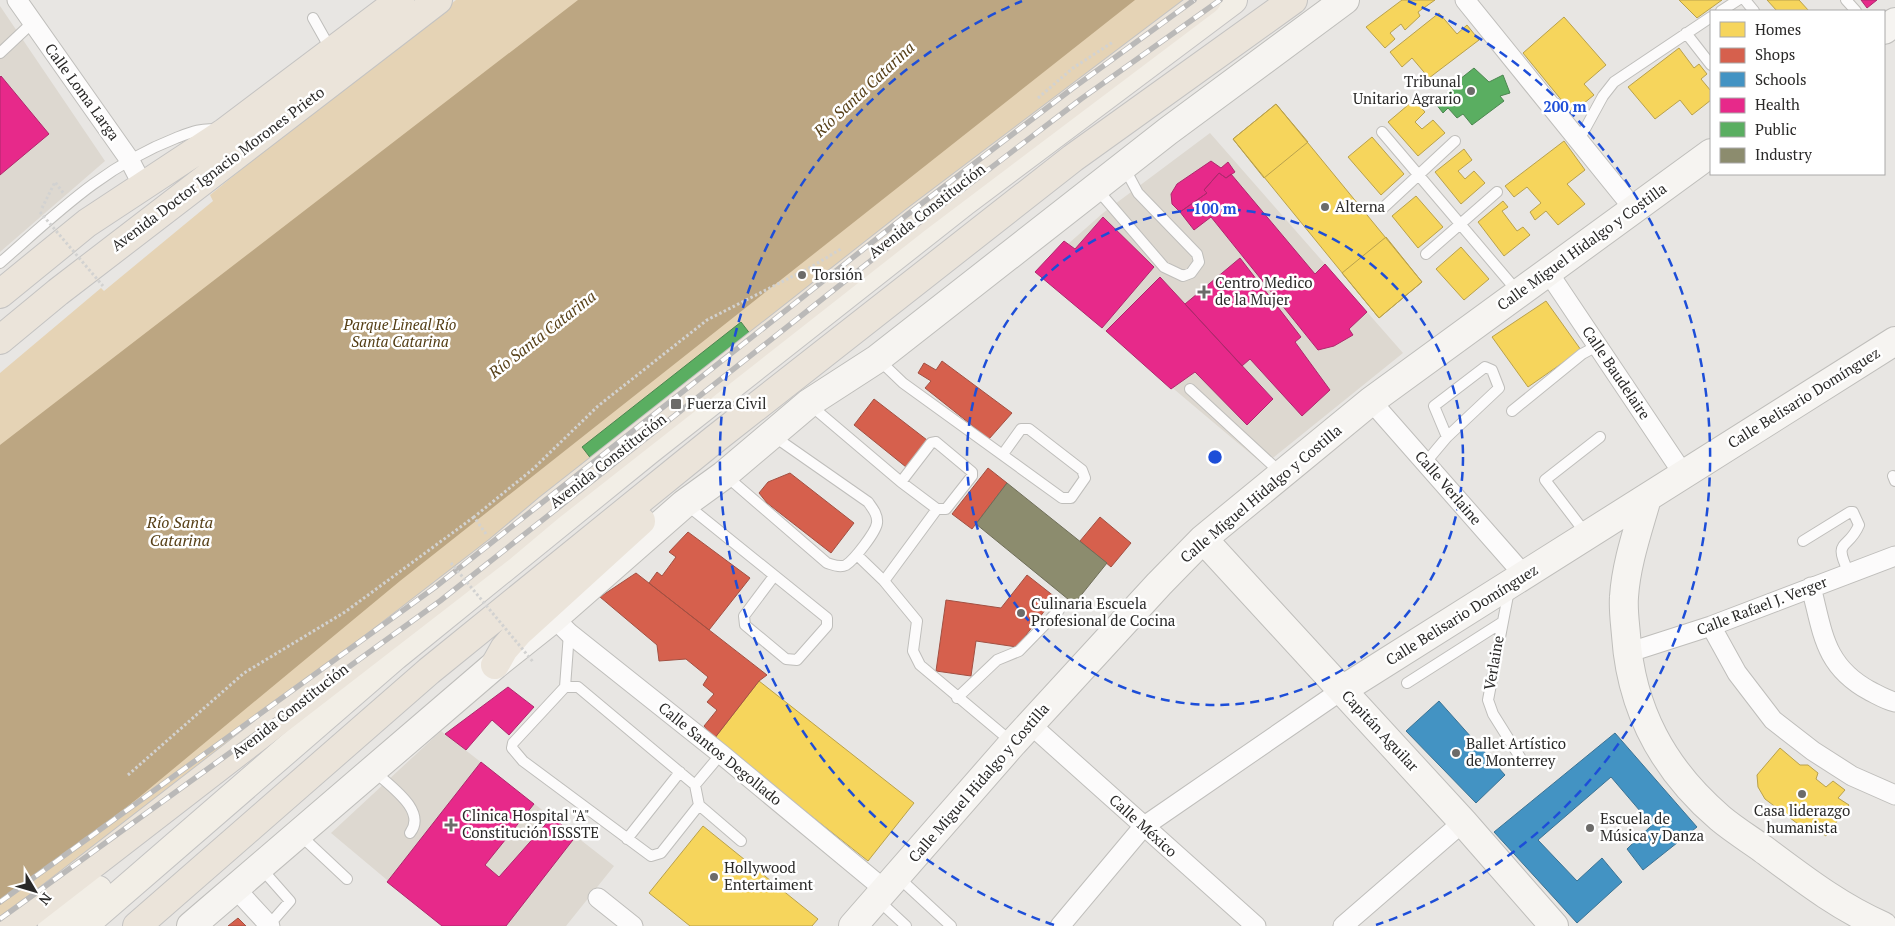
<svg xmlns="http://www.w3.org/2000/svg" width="1895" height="926" viewBox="0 0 1895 926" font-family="'PT Serif',serif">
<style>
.built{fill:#ddd8d0}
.green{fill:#e5d3b5}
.water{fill:#bca682}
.homes{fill:#f6d55c;stroke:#b9a14c}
.shops{fill:#d6604d;stroke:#a25042}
.schools{fill:#4393c3;stroke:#3c7394}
.health{fill:#e7298a;stroke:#ae296d}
.public{fill:#5aae61;stroke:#4c8650}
.industry{fill:#8c8c6e;stroke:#6f6e59}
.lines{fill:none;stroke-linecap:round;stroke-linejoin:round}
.lane-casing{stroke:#bfbebb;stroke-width:12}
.street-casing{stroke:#bfbebb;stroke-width:21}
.secondary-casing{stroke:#bfbebb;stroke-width:30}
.primary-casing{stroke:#c4c3c2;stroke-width:30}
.highway-casing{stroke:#c4c3c2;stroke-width:30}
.path{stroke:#d2d2d1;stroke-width:3;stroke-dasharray:2.5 2.5;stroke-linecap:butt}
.lane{stroke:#fcfbfb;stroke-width:10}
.street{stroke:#fcfbfb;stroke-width:19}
.secondary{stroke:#f6f4f1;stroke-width:28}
.primary{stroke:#f2eee6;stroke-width:28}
.highway{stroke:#ebe4da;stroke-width:28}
.rail-casing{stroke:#bab9b8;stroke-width:5.5}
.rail{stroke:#fff;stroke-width:4;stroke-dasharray:11;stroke-linecap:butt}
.path-bridge{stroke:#d2d2d1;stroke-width:3;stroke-dasharray:2.5 2.5;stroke-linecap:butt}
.ring{fill:none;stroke:#1d4ed8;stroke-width:2.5;stroke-dasharray:9 6}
.poi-dot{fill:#6c6b69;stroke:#fff;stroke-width:2}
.labels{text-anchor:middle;stroke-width:5;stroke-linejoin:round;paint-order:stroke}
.poi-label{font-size:15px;fill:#2a2928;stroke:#fff;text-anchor:start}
.street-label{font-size:15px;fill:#2a2928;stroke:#fff}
.park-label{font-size:15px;font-style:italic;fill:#523c13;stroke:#fff}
.water-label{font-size:16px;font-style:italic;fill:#574018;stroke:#fff}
.centre{fill:#1d4ed8;stroke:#fff;stroke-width:2.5}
.ring-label{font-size:15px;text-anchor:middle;font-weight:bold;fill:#1d4ed8;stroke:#fff;stroke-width:5;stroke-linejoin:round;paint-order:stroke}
</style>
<rect width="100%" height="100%" fill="#e8e6e3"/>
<path class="built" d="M0,6L105,161L0,252Z
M1210,133L1403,353L1264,465L1035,272L1064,241L1068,244L1103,213Z
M441,731L614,866L566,926H442L331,833Z"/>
<path class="green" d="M456,0H1205L0,922V373L101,288L104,291L213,201L210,195L280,138Z"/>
<path class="water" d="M578,0H1135L400,581L137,799L0,905V445Z"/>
<path class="homes" d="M1402,0H1435L1418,12L1420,16L1405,30L1401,24L1390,33L1395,39L1385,48L1366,27Z
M1679,0H1722L1697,18Z
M1767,0H1799L1809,11H1777Z
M1439,13L1457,34L1467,25L1479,40L1429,78L1412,58L1402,67L1390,52Z
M1564,17L1606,65L1584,84L1594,95L1572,113L1523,53Z
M1679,48L1694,68L1699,64L1707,74L1701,79L1711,91V100L1692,115L1680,100L1655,119L1628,87Z
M1414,100L1425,112L1415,122L1422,129L1433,120L1445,133L1418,156L1388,122Z
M1276,104L1422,282L1379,318L1233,139Z
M1276,104L1308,142L1264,178L1233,139Z
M1372,137L1404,174L1381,195L1348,157Z
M1564,141L1585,170L1567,184L1585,204L1558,225L1546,211L1535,220L1530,212L1541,203L1527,187L1514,197L1505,186Z
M1464,149L1472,160L1458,171L1465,179L1474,171L1485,183L1461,204L1435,172Z
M1416,196L1443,227L1418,248L1392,216Z
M1503,201L1508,207L1502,211L1517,231L1523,227L1530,235L1504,256L1478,222Z
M1386,237L1422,282L1379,318L1342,273Z
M1461,247L1489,279L1464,300L1436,269Z
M1546,301L1581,350L1528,387L1492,337Z
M759,681L914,803L868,861L714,739Z
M1780,748L1800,765H1808L1818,773L1816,779L1826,787L1833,781L1845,790L1838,798L1849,805L1826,836L1816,829L1815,824L1802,827L1765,799L1758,787L1757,775Z
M703,826L818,919L812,926H690L649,893Z"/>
<path class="shops" d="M942,361L1012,413L989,439L925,388L931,381L918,373L924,363L936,370Z
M874,399L927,440L906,467L854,425Z
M988,468L1007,483L972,529L952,514Z
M790,473L854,523L831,553L767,503L759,493L768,482Z
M1100,517L1131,543L1111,567L1080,541Z
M688,532L750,578L709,630L649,583L657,572L662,576L676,557L669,552Z
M636,573L767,675L759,681L714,739L704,726L717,710L707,702L714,694L703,685L708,677L686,659L659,661L657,645L600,597Z
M1027,575L1055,597L1017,647L976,641L971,676L936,671L946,600L1001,608Z
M238,918L246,926H228Z"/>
<path class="schools" d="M1439,701L1505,775L1476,803L1406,731Z
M1615,733L1697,827L1643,870L1627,849L1652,825L1611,777L1538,840L1577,881L1602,858L1622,882L1577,923L1494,832Z"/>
<path class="health" d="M1861,0H1877L1867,8Z
M1,76L49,134L0,175V77Z
M1211,161L1221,168L1228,162L1235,172L1226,178L1219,173L1204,190L1207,193L1180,212L1172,204L1171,194L1177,184Z
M1219,173L1226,178L1231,174L1315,274L1325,264L1367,312L1349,329L1353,335L1334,346L1318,350L1211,217L1194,230L1180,212L1207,193L1204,190Z
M1103,217L1154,267L1102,328L1035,272L1064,241L1075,249Z
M1240,258L1301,337L1295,342L1330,390L1302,416L1250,359L1242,366L1185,304Z
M1160,277L1273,399L1247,425L1195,372L1171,389L1106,331Z
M508,687L534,707L509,735L492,720L466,750L445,734Z
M481,762L534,804L485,865L499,877L552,817L576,836L506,926H442L387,882Z"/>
<path class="public" d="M1474,68L1489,82L1503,75L1510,93L1500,96L1504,101L1472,125L1463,114L1457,118L1448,108L1443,113L1436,104L1453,90L1450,87Z
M741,322L771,361L612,486L582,447Z"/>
<path class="industry" d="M1007,483L1107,563L1074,604L976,524Z"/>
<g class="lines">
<defs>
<path id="lane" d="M1745,0L1754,11
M1846,0L1856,11
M1721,11L1738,0
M313,18L331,50
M1686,33L1711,65
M0,53L32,23
M1382,132L1518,292
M1579,140L1603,96L1614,82L1711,17
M1096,188L1164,267L1183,276L1191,273L1199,262L1197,254L1138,193L1124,167
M1383,208L1455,141
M1426,254L1497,192
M0,263C57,213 104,166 176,138C189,133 203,127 217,130
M879,360L903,383L1062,498H1071L1085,478L1082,470L1029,429H1021L1003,454
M1190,389L1281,473
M809,404L901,482L937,509H946L972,476V472L936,442L931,443L901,482
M1512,411L1582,354L1597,346
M1426,462L1447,437L1499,388L1492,370L1485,367L1434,406L1447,437
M725,475L827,563C834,565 840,568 846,565C854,560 876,532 877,523C878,515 873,509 868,502L772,435
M1893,476L1895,481
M687,505L827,618V626L797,660L786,659L745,625L744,616L774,576
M937,509L884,581L917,621L913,651L920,665L1013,743
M1587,535L1545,480L1600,437
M1803,541L1850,512H1853L1859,525C1848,551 1832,538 1849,573
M857,555L884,581
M1509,590L1488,700L1493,714L1523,762
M1407,683L1501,623
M565,687L569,633
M957,698L997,660L1019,651L1059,610
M373,770C388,785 428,810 410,833
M695,785L721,754
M699,805L661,853L651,856L523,761L512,748L513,743L565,687H578L695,785L699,805L741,841
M299,834L347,879
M627,839L680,772
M260,867L290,901L269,925
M898,877L951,926
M878,900L906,926"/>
<path id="street" d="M17,0L129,159L143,186
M1465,0L1634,209
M1548,272L1684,475
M1371,401L1524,575
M1811,587C1823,633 1824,666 1870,691C1878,695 1886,700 1895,702
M554,618L569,633L721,754L885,890
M1711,626L1737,673L1773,720L1813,751L1852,776L1895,795
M1627,653L1711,626L1895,556
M1030,724L1256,926
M234,887L270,926
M598,898L633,926
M1060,926L1143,827L1342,690
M1343,926L1463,822"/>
<path id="secondary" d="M1884,30L1895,22
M1647,498C1638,530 1626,564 1624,597C1623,609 1625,623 1626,635C1631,710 1663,769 1720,818C1733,829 1749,839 1763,849C1802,878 1839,907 1883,926
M1203,539L1463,822L1554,926
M1342,690L1895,341
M191,926L495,665L554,618L684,504L724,475L809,403L877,359L1168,131L1345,0
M853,926L1013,743L1159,584L1203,539L1371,401L1711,153"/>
<path id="primary" d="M52,926L98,890
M83,926L395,656L649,450L965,201L1233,0"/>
<path id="highway" d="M0,294L87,223L225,132L400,0
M0,340L58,292L438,0
M495,665L504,649L518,633L641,521
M13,926L499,550L549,508L917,219L1207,0
M137,926L429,671L715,439L1073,158L1293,0"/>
</defs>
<use href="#lane" class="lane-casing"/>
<use href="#street" class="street-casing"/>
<use href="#secondary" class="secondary-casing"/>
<use href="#primary" class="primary-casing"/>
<use href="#highway" class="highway-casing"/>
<path class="path" d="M1038,98L1073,68L1113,42
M42,208L55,182L64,194
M486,534L474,517L533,469L598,406L707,320L811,267L841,249
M128,775L244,673L345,612L474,517"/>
<use href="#lane" class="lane"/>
<use href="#street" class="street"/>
<use href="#secondary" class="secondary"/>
<use href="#primary" class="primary"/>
<use href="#highway" class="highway"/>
<defs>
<path id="rail" d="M0,902L434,588L908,214L1073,88L1194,0
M0,919L440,601L916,225L1081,99L1220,0"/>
</defs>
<use href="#rail" class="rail-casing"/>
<use href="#rail" class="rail"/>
<path class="path-bridge" d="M40,212L103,286
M451,563L534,663"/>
</g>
<g class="ring">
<circle cx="1215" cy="457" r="248"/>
<path d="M1054 925A495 495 0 0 1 1022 1M1408 1A495 495 0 0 1 1376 925"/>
</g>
<g class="poi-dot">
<circle cx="1471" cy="91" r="5"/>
<circle cx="1325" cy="207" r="5"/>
<circle cx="802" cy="275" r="5"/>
<path d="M1201.5 284.5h5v5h5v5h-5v5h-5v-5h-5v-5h5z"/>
<rect x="670" y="398" width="12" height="12" rx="2.5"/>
<circle cx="1021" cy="613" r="5"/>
<circle cx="1456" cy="753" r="5"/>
<circle cx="1802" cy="794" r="5"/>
<path d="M448.5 817.5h5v5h5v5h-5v5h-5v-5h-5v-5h5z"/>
<circle cx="1590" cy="828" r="5"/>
<circle cx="714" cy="877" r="5"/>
</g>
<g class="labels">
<g class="poi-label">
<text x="1461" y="87" text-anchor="end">Tribunal<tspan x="1461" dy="17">Unitario Agrario</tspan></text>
<text x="1335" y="212">Alterna</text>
<text x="812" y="280">Torsión</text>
<text x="1215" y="288">Centro Medico<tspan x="1215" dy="17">de la Mujer</tspan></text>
<text x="687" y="409">Fuerza Civil</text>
<text x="1031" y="609">Culinaria Escuela<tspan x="1031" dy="17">Profesional de Cocina</tspan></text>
<text x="1466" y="749">Ballet Artístico<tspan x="1466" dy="17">de Monterrey</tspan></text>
<text x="1802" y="816" text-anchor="middle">Casa liderazgo<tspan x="1802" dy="17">humanista</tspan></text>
<text x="462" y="821">Clinica Hospital "A"<tspan x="462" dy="17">Constitución ISSSTE</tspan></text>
<text x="1600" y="824">Escuela de<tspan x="1600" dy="17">Música y Danza</tspan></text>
<text x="724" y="873">Hollywood<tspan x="724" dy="17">Entertaiment</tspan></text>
</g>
<g class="street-label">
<text transform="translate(82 92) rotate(54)" y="5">Calle Loma Larga</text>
<text transform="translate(218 169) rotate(-37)" y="5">Avenida Doctor Ignacio Morones Prieto</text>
<text transform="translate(927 211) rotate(-38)" y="5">Avenida Constitución</text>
<text transform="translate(1582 247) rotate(-36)" y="5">Calle Miguel Hidalgo y Costilla</text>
<text transform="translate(1616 373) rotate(56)" y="5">Calle Baudelaire</text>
<text transform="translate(1804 398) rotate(-32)" y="5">Calle Belisario Domínguez</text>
<text transform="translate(608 461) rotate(-38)" y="5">Avenida Constitución</text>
<text transform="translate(1448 488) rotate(49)" y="5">Calle Verlaine</text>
<text transform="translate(1261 494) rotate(-40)" y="5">Calle Miguel Hidalgo y Costilla</text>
<text transform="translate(1762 606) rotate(-21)" y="5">Calle Rafael J. Verger</text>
<text transform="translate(1462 615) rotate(-32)" y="5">Calle Belisario Domínguez</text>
<text transform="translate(1494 663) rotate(-80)" y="5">Verlaine</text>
<text transform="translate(290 711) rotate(-38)" y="5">Avenida Constitución</text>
<text transform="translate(1380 731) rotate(47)" y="5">Capitán Aguilar</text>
<text transform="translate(720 754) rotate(39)" y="5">Calle Santos Degollado</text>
<text transform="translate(979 783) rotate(-49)" y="5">Calle Miguel Hidalgo y Costilla</text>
<text transform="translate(1143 826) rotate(42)" y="5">Calle México</text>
</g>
<g class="park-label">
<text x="400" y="330">Parque Lineal Río<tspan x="400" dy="17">Santa Catarina</tspan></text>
</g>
<g class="water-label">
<text transform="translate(864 89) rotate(-43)" y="6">Río Santa Catarina</text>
<text transform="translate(542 334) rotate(-38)" y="6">Río Santa Catarina</text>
<text x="180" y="528">Río Santa<tspan x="180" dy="18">Catarina</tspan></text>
</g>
</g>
<circle cx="1215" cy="457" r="8" class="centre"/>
<g class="ring-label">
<text x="1565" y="112">200 m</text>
<text x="1215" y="214">100 m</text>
</g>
<rect x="1710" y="10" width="175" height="165" fill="#ffffff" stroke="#aaa9a9"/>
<rect x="1720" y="22" width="25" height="15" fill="#f6d55c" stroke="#aaa9a9"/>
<text x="1755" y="35" font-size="15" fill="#2a2928">Homes</text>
<rect x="1720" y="48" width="25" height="15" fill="#d6604d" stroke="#aaa9a9"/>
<text x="1755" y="60" font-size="15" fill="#2a2928">Shops</text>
<rect x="1720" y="72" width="25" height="15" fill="#4393c3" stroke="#aaa9a9"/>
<text x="1755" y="85" font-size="15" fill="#2a2928">Schools</text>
<rect x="1720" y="98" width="25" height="15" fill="#e7298a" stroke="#aaa9a9"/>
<text x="1755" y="110" font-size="15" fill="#2a2928">Health</text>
<rect x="1720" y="122" width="25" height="15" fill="#5aae61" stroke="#aaa9a9"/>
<text x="1755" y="135" font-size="15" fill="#2a2928">Public</text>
<rect x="1720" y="148" width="25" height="15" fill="#8c8c6e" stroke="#aaa9a9"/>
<text x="1755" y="160" font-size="15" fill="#2a2928">Industry</text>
<g transform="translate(35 891) rotate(128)" stroke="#ffffff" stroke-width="4" paint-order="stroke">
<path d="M0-4L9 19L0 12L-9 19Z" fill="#2a2928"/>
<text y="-8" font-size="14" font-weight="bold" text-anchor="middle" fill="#2a2928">N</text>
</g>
</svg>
